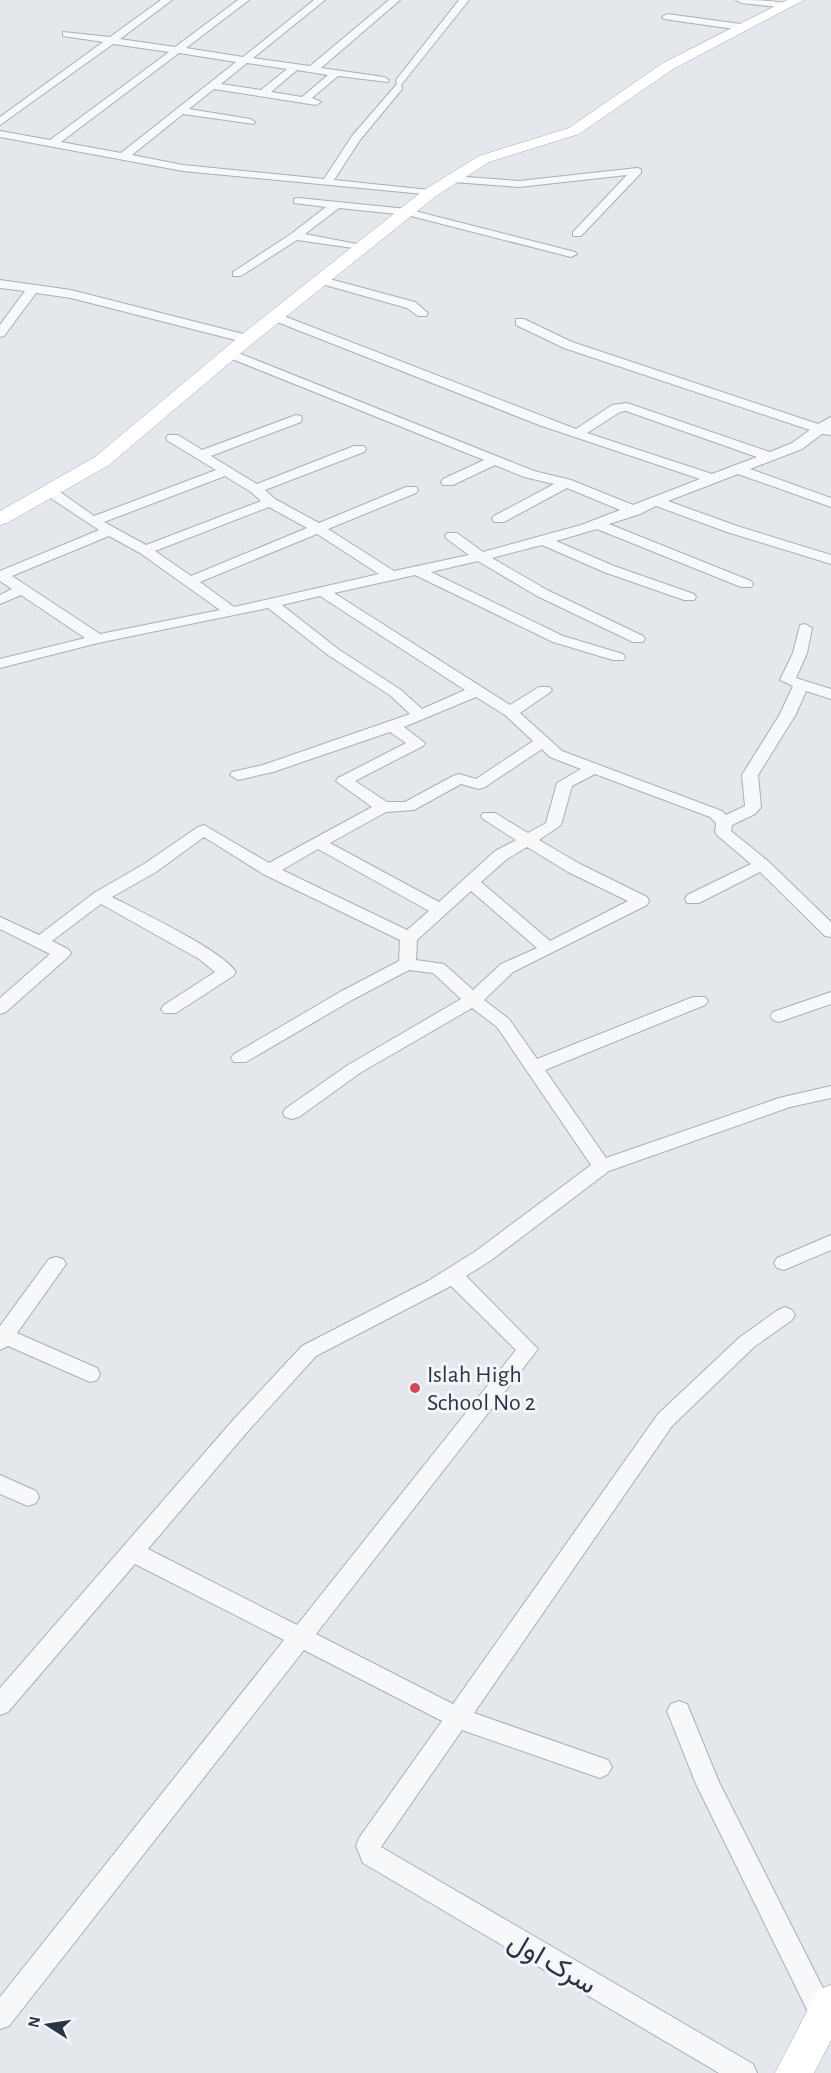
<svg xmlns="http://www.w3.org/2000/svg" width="831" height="2073" viewBox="0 0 831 2073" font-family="'Alegreya Sans',Vazirmatn,sans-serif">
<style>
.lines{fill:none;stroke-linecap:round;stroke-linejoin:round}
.street-casing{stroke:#a9aeb7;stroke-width:2}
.secondary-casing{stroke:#a9aeb7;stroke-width:1}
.street{fill:#f7f8fa;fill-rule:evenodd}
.secondary{fill:#fff;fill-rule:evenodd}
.poi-dot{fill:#d1495b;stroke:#f4f6f9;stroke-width:2}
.labels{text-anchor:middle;stroke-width:6;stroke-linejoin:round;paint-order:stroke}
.poi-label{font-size:24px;fill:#2b3445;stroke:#f4f6f9;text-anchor:start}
.near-street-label{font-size:28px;fill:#2b3445;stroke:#f4f6f9}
</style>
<rect width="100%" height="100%" fill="#e4e7ec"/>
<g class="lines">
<defs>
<path id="street" d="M161,0H172L120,39L175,47L238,0H249L186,48L243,57L314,0H325L253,58L310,66L389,0H400L321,68L384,77L389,80L388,82L338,76L312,98L321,102L316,105L214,89L189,109L250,119L255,122L254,124L183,114L132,155L183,165L324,179L352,136L397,84L396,80L459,0H469L401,85L402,89L360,140L334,180L430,190L436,193L434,195L183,171L0,137V131L50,140L169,52L113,44L0,125V117L103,42L63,36V32L110,37ZM179,53L236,62L121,153L61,142ZM247,63L287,69L261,90L221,84ZM297,70L328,75L302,97L271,92Z
M736,0C752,0 778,0 791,5L786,8L741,3Z
M667,14L741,24L746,27L741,30L664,19L662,17Z
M637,168L641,169V173L581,236H573V232L627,175L519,187L453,182L448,179L453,176L519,181Z
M298,198L407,209L575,252L577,254L571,257L407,215L339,208L305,234L367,246V250L297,240L241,276H233V272L291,234L326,207L294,203V199Z
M322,277L415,302L428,313L426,316H418L407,308L318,283L316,281Z
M0,280L71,290L251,336L253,339L247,343L71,298L36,293L4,336L0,337V325L25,291L0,288Z
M276,313L576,429L612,405L627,403L770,452L792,443L810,430L564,348L516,325V319H524L572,342L818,424L831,417V435L822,434L802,449L750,469L831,498V507L738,474L668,501L737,526L831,555V564L727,532L656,506L640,514L609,524L751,581L753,584L751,587H741L597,529L556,541L614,566L694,594L696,597L694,600H684L604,572L542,545L492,558L547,590L643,636L645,639L643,642H633L537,596L478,561L431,572L563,636L623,654L625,657L623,660H613L553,642L415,575L334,593L510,705L539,687H549L552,690L549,693L520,713L562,751L722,811L726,815L745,806L742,775L780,714L793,686L780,680L793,653L800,625L805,624L812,628L807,653L796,678L831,689V699L806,691L796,714L758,775L761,807L755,814L732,825L731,831L768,861L831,922V937L825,936L760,872L699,903H687L685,899L687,895L751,864L717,835L715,832L716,823L710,817L595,774L572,786L561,825L539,840L580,864L647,897L649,901L647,905L513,972L484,1000L509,1019L537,1059L693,997H705L708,1001L705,1005L545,1070L606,1158L779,1098L831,1086V1098L790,1107L609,1171L490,1261L466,1276L538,1349L316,1634L453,1704L658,1414L740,1337L778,1310L785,1307L792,1310L795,1315L792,1320L754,1347L672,1426L474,1713L608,1760L612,1767L608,1774L600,1778L462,1730L381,1847L753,2064L757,2073H719L363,1863L356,1846L359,1838L442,1721L304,1650L9,2026L0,2029V1997L284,1640L135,1564L8,1712L0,1715V1688L234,1419L302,1346L428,1281L476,1251L591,1165L497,1027L472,1008L360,1073L299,1117L292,1119L285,1117L283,1113L285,1109L348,1065L461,999L433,973L409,970L352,1000L246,1062H234L231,1058L234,1054L340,992L399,961L400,940L263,874L204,837L156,872L112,897C139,911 222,950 236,972L233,976L176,1013H164L161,1009L164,1005L215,972L199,959L101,904L52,941L68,949L71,953L68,957L6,1012L0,1014V998L50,954L0,929V917L39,935L94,893L144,864L198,827L204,825L269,863L372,807L336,781L338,778L406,743L390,732L273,772L238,780L230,775L232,772L263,765L410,714L391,696L328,655L268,608L98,643L0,668V659L85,638L21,595L0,604V595L12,589L0,581V571L99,530L46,495L44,492L46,489H56L94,516L216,470L168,441L166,438L168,435H178L202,450L296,415L301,416L302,419L301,422L211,456L257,484L354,446H364L366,449L364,452L265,490L275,499L319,523L406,487H416L418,490L416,493L328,529L394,571L469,555L447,539L445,536L447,533H457L483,552L581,525L620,510L567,488L504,522H494L492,519L494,516L554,484L524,477L495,465L453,485H443L441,482L443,479L484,460L227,357L225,354L231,350L534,471L571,480L633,505L700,479L539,425L272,320L270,317ZM626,411L757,457L712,474L587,433L620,412ZM225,476L251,492L261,501L146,545L104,522ZM269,507L307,528L191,576L155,551ZM317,534L379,574L234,607L200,582ZM109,536L140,553L220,610L100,634L12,576ZM320,596L465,690L422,709L401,690L338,649L282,605ZM476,697L505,715L533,741L476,779L459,774L453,776L405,802H387L355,781L423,746L425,743L404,727ZM542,749L550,757L581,769L557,783L546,823L528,833L495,813H483L481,816L483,819L516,840L495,851L439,902L330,843L386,812L414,810L461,784L479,789L485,787ZM527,847L568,872L628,901L550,941L481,882L507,859ZM318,849L429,911L407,930L282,870ZM471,891L537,948L501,964L473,990L444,964L416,960L417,940ZM451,1286L516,1350L297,1625L148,1549L248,1431L316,1356Z
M831,992V1004L779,1022L773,1020L770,1016L773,1012Z
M831,1235V1250L784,1270L777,1268L774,1263L777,1258Z
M56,1257L63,1259L66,1264L17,1333L97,1368L100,1374L97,1380L90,1382L8,1346L0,1350V1326L49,1259Z
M0,1475L36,1491L39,1497L36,1503L28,1506L0,1494Z
M679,1701L687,1704L719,1782L831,2004V2024L823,2027L814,2024L696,1784L667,1711L671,1704Z"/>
<path id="secondary" d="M787,0H804L673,69L579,134L489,162L436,196L253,343L109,465L7,523L0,525V511L95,457L241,335L424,190L479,156L569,128L663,63Z
M831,1985V2040L814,2073H775L818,1990Z"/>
</defs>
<use href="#street" class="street-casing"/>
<use href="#secondary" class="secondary-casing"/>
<use href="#street" class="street"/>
<use href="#secondary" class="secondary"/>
</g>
<circle class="poi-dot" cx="415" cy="1388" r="6"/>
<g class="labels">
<g class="poi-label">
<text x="427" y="1382">Islah High<tspan x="427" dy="28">School No 2</tspan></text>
</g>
<g class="near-street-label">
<text transform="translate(553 1962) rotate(30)" y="10">سرک اول</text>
</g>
</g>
<g transform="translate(48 2025) rotate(282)" stroke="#f4f6f9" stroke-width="4.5" paint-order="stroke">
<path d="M0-4.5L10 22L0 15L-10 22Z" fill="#2b3445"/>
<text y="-9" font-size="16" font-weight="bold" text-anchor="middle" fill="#2b3445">N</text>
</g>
</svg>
